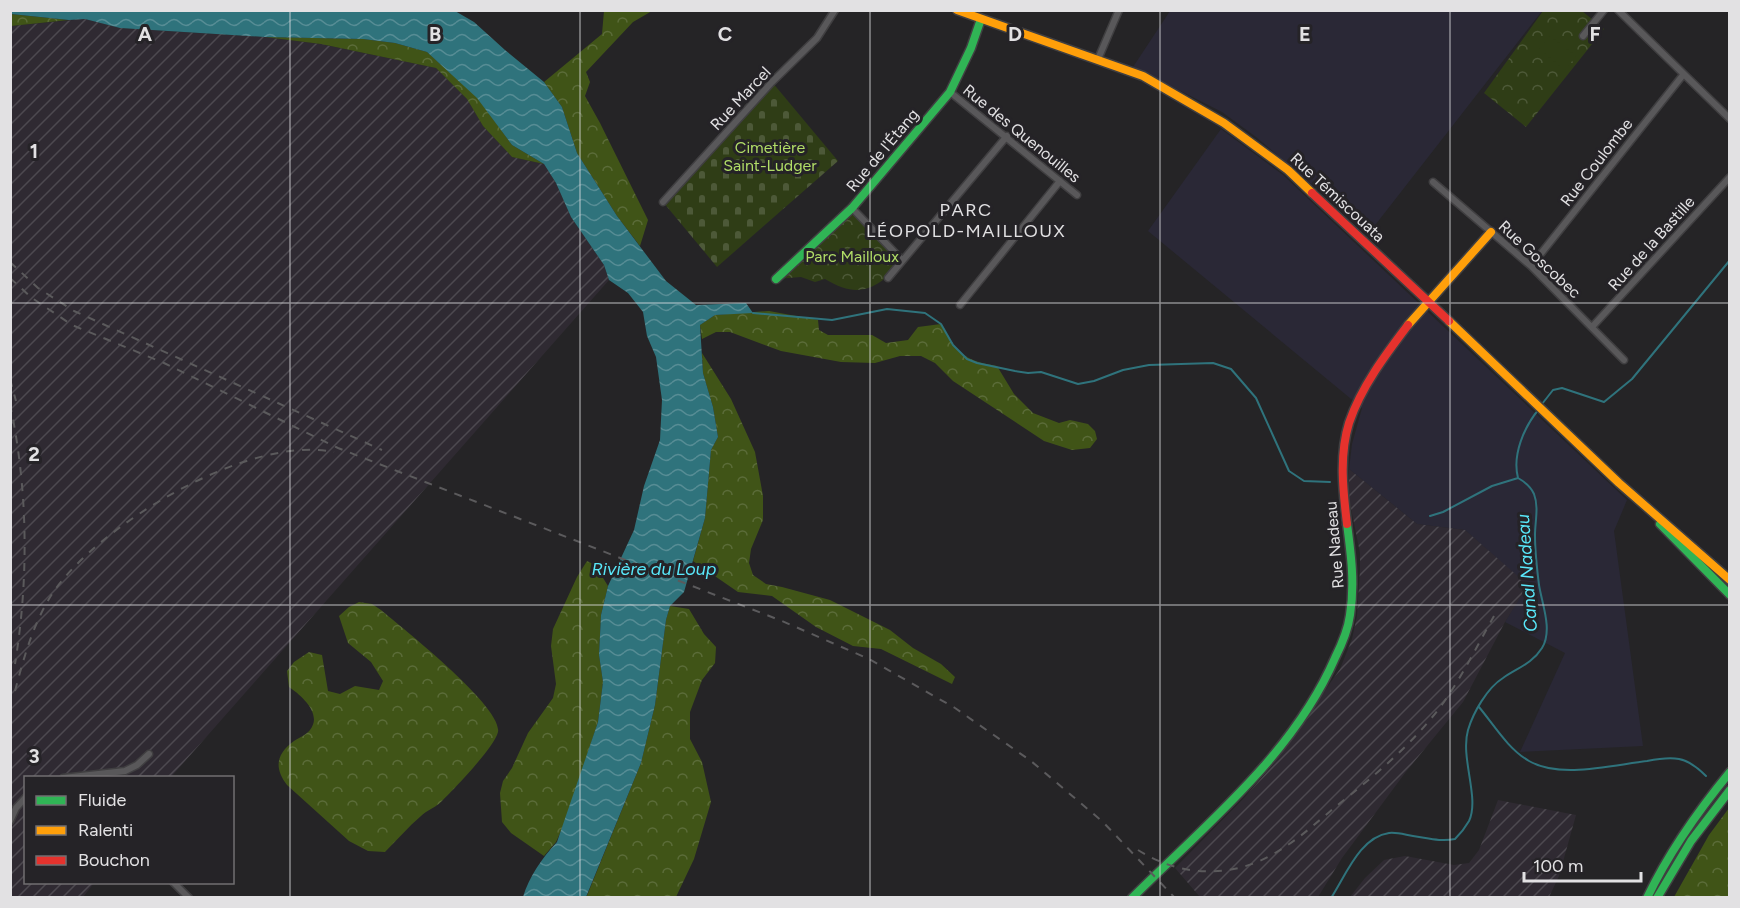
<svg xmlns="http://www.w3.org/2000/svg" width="1740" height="908" viewBox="0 0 1740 908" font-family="Figtree,sans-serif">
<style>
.commercial{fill:#2a2836}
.industrial{fill:url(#industrial-furrows)}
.forest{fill:url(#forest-crowns)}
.cemetery{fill:url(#cemetery-stones)}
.park{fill:url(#park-crowns)}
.pitch{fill:#2f3d16}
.water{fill:url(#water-waves)}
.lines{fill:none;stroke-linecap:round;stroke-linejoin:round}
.stream{stroke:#2f737c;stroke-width:2}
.street-casing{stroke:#403f41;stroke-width:9}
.fast-casing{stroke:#403f41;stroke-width:11}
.slow-casing{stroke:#403f41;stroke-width:11}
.jam-casing{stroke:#403f41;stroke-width:11}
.street{stroke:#59585a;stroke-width:6}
.fast{stroke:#30b455;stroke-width:8}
.slow{stroke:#ff9f0a;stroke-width:8}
.jam{stroke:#e5322d;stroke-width:8}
.rail{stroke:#5b5a5c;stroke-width:2;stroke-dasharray:8 8;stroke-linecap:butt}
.grid{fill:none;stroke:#e2e1e3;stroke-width:1.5;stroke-opacity:0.55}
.labels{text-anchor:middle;stroke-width:6;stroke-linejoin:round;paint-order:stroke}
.street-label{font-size:16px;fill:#e2e1e3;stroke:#252327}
.park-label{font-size:16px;fill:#b1dd67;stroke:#252327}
.neighbourhood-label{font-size:18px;letter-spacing:1.5px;fill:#e2e1e3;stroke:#252327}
.water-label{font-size:18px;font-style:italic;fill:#59e8fa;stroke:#252327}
.grid-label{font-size:20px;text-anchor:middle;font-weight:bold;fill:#e2e1e3;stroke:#252327;stroke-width:6;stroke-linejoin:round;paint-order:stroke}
</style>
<defs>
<pattern id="industrial-furrows" width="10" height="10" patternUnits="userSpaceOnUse" patternTransform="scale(1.5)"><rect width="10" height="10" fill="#2f2a32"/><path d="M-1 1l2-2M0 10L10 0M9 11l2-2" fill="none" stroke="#4d4950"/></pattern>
<pattern id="forest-crowns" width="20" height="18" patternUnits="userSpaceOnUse" patternTransform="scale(1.5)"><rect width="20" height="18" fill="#405417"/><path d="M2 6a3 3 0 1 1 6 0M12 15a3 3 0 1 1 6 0" fill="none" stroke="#5b6c39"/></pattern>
<pattern id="cemetery-stones" width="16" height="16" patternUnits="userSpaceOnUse" patternTransform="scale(1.5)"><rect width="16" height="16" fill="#2f3d16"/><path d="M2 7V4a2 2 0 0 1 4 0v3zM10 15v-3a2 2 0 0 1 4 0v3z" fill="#4d5938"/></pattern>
<pattern id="park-crowns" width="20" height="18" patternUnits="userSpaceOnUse" patternTransform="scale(1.5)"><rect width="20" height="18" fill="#2f3d16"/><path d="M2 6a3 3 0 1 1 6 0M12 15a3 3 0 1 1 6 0" fill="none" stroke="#4d5938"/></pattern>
<pattern id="water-waves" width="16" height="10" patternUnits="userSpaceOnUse" patternTransform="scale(1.5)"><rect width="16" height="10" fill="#2f737c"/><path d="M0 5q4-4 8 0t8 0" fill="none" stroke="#578d95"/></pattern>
</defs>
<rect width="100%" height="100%" fill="#252426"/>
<path class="commercial" d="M1170,11H1542L1369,233L1256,137L1222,112L1133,67Z
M1221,129L1283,175L1627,500L1614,531L1643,746L1520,752L1565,653L1505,622L1527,585L1465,530L1417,524L1349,469L1352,444L1362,408L1148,231Z"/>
<path class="industrial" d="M85,19L120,28L265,37L320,44L436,68L467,99L483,126L512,157L544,164L556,183L571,217L604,265L609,280L171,777L26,778V882L94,883L83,897L11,898V26Z
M1349,469L1417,524L1465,530L1528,585L1505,622L1463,702L1405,773L1342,858L1318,897H1200L1175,868L1244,798L1272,766L1340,669L1352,639L1357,616L1360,569V553L1349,498Z
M1498,800L1576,815L1559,876L1549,897H1350L1365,878L1384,860L1405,856L1454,865L1469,863L1479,850Z"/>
<path class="forest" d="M604,11H652L633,22L586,72L590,82L585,96L600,123L648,220L640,246L617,216L577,153L562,107L544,82L602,34Z
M10,14L69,20L11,26Z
M265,37L363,39L395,43L427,52L477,97L512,145L544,164L512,157L483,126L467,99L436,68L321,44Z
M769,311L818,320L819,330L828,335H872L886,343L908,340L918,327L941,324C958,353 962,360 997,366L1014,394L1033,413L1059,423L1070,420L1088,424L1095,431L1097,439L1090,448L1072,450L1044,441L953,381L935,363L921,356H900L875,363L841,362L781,351L730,332H716L702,339L700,325L715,315Z
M702,353L731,399L755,452L763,496V520L751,549L749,563L753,575L766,584L782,587L830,600L890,630L913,648L941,664L955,677L952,684L881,649L853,646L816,627L772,596L738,592L693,561L705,518L711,450L718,437L713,407L703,373Z
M587,561L595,565L608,586L601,615L599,655L603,682L598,722L565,822L556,842L544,856L511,833L502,822L500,793L503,781L512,768L528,733L553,698L556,684L551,646L553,629L577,577Z
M359,602L372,604L381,610C401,627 503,707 498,732C494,748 453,790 440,803C434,808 426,811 421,816C408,827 397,840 385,852L368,851L349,841L287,785C274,768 276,754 294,741C299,738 307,734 310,730C323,714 301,695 289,687L287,671L294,662L309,652L322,655L328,691L340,694L355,686L379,690L383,681L371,662L348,643L339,616L349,607Z
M670,606L689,609L704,634L716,647L715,663L702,680L690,712V739L702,762L711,802L694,859L676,897L586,898L641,763L655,705L666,620Z
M1729,808V897H1674L1709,835Z"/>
<path class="cemetery" d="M772,82L838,161L717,267L663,202Z"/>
<path class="park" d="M1543,11H1582L1604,29L1526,127L1484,93Z
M852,208L902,260C879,289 859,300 825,279L815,282L801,277L776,279Z"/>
<path class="pitch" d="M1550,36L1576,56L1565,70L1539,49Z"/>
<path class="water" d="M10,11H455L474,22L505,50L544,82L562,107L577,153L617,216L666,281L696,305L746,303L753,313L715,315L700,325L703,373L713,407L718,437L711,450L705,518L684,592L670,606L666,620L655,705L641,763L586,897H523C529,877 542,858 557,842L598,722L603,682L599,655L601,615L608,586L634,530L644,486L660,440L662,400L656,357L647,336L643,312L628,293L609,280L604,265L571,217L556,183L544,164L512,145L477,98L427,52L395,43L363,39L265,37L120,28L85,19L69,20L11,14Z"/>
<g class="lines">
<path class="stream" d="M753,313L832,320L887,309L925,313L941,324L953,345L967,359L977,363L1015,371L1028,373L1041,372L1078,384L1094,381L1123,370L1149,365L1213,363L1231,369L1256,398L1289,471L1304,481L1330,482
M1542,404L1553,390L1562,388L1604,402L1632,379L1730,260
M1518,478C1512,455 1524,427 1539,409
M1430,516L1443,512L1492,486L1518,478
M1479,707C1494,725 1508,749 1529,761C1560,779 1613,765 1647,761C1657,759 1669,757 1679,759C1690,761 1699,769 1706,776
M1331,898C1346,875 1360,837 1389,833C1397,832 1406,835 1413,836C1428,838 1440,842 1455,839C1460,834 1465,828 1469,821C1480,798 1460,758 1468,730C1473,713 1487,688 1503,678C1517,668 1532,664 1542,648C1553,630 1542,604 1539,585C1537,569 1535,551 1535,535C1535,522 1539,507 1534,494C1531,487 1525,482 1518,478"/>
<defs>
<path id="street" d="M1618,10L1730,119
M1583,36L1604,10
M1098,59L1119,10
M950,92L1077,195
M1433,182L1531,266L1624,360
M663,202L772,82L817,38L835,10
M852,208L902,260
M1531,266L1683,75
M888,278L1007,136
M960,305L1060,181
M1592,327L1730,177
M63,778L125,771L137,765L149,754
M10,821L16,808L26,797
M173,882L189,898"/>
<path id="fast" d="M776,279L852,208L950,92L971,48L981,19
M1660,524L1730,595
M1132,898C1205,825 1293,755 1335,658C1342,644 1348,630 1350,615C1355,584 1351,554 1347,524
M1647,898C1669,852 1698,811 1730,772
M1657,898L1691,841L1730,790"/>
<path id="slow" d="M957,10L1143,76L1224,123L1288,170L1312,193
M1449,321L1619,483L1730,580
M1408,325L1491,232"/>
<path id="jam" d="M1312,193L1449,321
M1347,524C1343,491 1339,455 1349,423C1361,387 1386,354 1408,325"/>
</defs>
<use href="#street" class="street-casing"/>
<use href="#fast" class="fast-casing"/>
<use href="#slow" class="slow-casing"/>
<use href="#jam" class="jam-casing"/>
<use href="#street" class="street"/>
<use href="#fast" class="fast"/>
<use href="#slow" class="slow"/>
<use href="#jam" class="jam"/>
<path class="rail" d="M10,262L38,288L74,311L382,450
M10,278L32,298L72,325L164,363L338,448L782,621L869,659L955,708L1031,761L1103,822L1175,898
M10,379L16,401
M10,404C28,489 29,578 15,664
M15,691C24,657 33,624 52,594C98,525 249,434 334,452
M1138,850C1180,877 1232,879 1275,853C1300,839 1321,818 1344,800C1379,772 1414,742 1441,706C1462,677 1477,646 1494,616"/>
</g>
<path class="grid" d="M290,10V898M580,10V898M870,10V898M1160,10V898M1450,10V898M10,303H1730M10,605H1730"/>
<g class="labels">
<g class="street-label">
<text transform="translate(740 98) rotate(-47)" y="6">Rue Marcel</text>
<text transform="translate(1022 133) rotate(39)" y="6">Rue des Quenouilles</text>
<text transform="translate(882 150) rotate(-50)" y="6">Rue de l'Étang</text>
<text transform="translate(1596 162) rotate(-52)" y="6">Rue Coulombe</text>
<text transform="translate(1338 197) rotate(43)" y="6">Rue Témiscouata</text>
<text transform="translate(1651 243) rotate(-48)" y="6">Rue de la Bastille</text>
<text transform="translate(1540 259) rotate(43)" y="6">Rue Goscobec</text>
<text transform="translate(1334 545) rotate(-95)" y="6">Rue Nadeau</text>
</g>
<g class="park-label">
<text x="770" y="153">Cimetière<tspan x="770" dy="18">Saint-Ludger</tspan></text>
<text x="852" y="262">Parc Mailloux</text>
</g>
<g class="neighbourhood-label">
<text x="966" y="216">PARC<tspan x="966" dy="21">LÉOPOLD-MAILLOUX</tspan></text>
</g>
<g class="water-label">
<text x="654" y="575">Rivière du Loup</text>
<text transform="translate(1527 573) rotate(-94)" y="6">Canal Nadeau</text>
</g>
</g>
<g class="grid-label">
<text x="145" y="41">A</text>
<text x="435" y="41">B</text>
<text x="725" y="41">C</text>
<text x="1015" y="41">D</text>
<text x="1305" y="41">E</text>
<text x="1595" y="41">F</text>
<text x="34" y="158">1</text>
<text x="34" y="461">2</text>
<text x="34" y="763">3</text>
</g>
<rect width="1740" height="908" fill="none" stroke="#e2e1e3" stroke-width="24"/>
<rect x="24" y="776" width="210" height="108" fill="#252327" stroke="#716f72" stroke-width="1.5"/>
<rect x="36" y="796" width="30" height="9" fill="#30b455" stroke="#716f72" stroke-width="1.5"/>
<text x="78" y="806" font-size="18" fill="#e2e1e3">Fluide</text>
<rect x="36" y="826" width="30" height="9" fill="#ff9f0a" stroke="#716f72" stroke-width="1.5"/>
<text x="78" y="836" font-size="18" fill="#e2e1e3">Ralenti</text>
<rect x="36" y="856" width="30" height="9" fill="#e5322d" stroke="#716f72" stroke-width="1.5"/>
<text x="78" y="866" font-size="18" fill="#e2e1e3">Bouchon</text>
<path d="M1524 872v9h117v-9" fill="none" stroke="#e2e1e3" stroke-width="3"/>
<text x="1533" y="872" font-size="18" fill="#e2e1e3" stroke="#252327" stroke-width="4.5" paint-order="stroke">100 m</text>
</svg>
